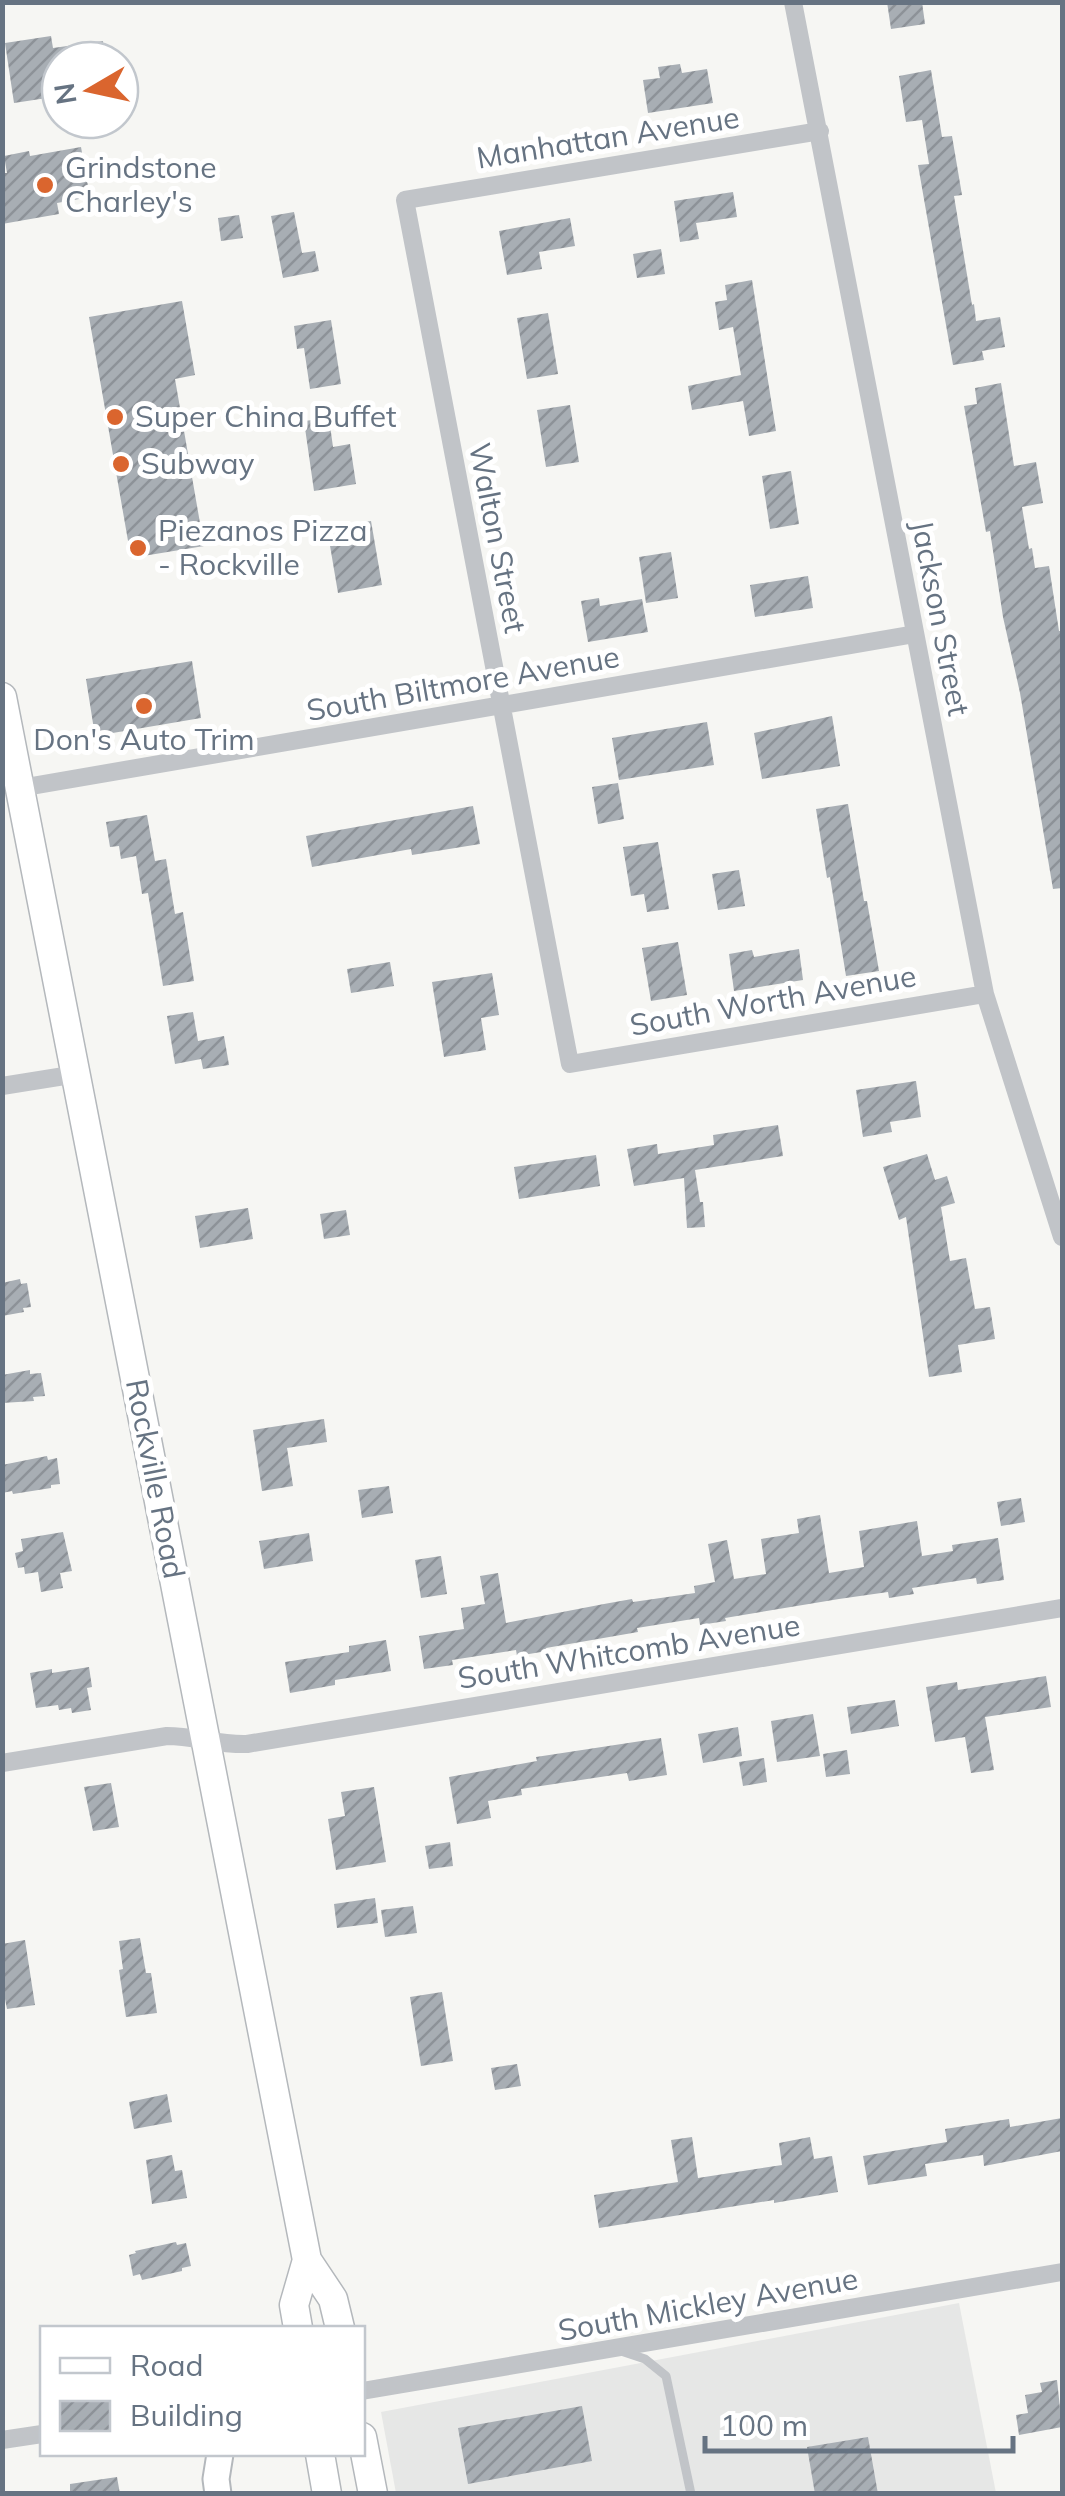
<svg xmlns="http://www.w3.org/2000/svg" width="1065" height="2496" viewBox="0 0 1065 2496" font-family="Mulish,sans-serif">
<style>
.built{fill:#e6e7e6}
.building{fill:url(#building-hatch)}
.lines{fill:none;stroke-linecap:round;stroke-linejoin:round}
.secondary-casing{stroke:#b4b8bc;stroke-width:29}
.primary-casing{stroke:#b4b8bc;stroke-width:31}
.lane{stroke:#c1c4c8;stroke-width:9}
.street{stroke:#c1c4c8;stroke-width:18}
.secondary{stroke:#fff;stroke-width:25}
.primary{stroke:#fff;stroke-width:28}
.poi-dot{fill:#da652e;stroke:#fff;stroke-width:4}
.labels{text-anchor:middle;stroke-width:10;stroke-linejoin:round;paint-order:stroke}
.street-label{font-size:30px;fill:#667382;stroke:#fff}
.poi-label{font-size:30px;fill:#667382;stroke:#fff;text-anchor:start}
</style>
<defs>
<pattern id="building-hatch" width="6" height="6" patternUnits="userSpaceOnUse" patternTransform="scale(2.5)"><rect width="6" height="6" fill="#a8aeb4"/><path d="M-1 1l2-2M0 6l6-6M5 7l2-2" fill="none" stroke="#8d9298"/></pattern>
</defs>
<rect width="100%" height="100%" fill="#f6f6f3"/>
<path class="built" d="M959,2303L996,2493H396L381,2412Z"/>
<path class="building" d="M887,2H922L925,24L891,29Z
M51,36L53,48L103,41L105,60H60V96L14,103L5,43Z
M680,64L682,73L707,69L713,103L648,113L643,80L660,78L658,67Z
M931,70L942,137L952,136L962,195L954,196L972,305L974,304L976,321L1000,317L1005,347L982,351L984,360L953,365L918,165L929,164L922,120L906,122L899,76Z
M81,147L90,197L57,203L59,214L2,224V173H7L4,156L29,151L30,156Z
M733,192L737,217L696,223L699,239L680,242L674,201Z
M294,212L302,253L315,251L319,271L283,278L271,216Z
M239,215L243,238L221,241L218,218Z
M570,218L575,246L539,252L542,269L507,275L499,231Z
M661,249L665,274L637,278L633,254Z
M752,280L776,431L749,436L743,401L692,410L688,386L741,375L733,327L719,330L715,302L727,300L725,285Z
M182,301L195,375L175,379L204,546L131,558L89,317Z
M548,313L558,374L527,379L517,318Z
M331,320L341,384L310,389L304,348L297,349L294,326Z
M1001,383L1014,466L1036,462L1043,503L1022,507L1029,549L1032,548L1035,568L1049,566L1059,631H1061L1062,640V888L1053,889L1020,693L1003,617L990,531L986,532L964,406L977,404L975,388Z
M570,405L579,462L546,467L537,410Z
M329,418L333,447L350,444L356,484L314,491L304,421Z
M791,471L799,524L770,529L762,476Z
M371,521L382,585L338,593L327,528Z
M671,552L678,598L646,603L639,557Z
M808,576L813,608L755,617L750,585Z
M599,598L600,606L642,599L648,632L588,642L581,601Z
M192,661L201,718L95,736L86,679Z
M832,716L840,766L762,779L754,733Z
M707,722L714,765L619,780L612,738Z
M618,783L624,819L598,824L592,787Z
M848,804L864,901H867L879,971L846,976L830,877L827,878L816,809Z
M473,806L480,844L412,855L411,849L312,867L306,836Z
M147,815L155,861L166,859L175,914L183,912L194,981L163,986L148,893L142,894L136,856L121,859L119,846L110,847L106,822Z
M658,842L669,909L647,912L644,894L631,896L623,847Z
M739,870L745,906L718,910L712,874Z
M678,942L687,995L651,1001L642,948Z
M799,949L803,980L734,991L729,954L752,950L754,957Z
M390,962L394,986L351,993L347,969Z
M492,973L499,1015L481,1018L486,1050L444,1057L432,982Z
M193,1012L198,1041L224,1036L229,1065L203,1069L201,1059L175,1064L167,1016Z
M916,1081L921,1117L890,1122L892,1132L863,1137L856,1090Z
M778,1125L783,1156L695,1170L700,1202H703L705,1227L687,1228L684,1178L634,1186L627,1149L657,1144L658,1154L714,1145L713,1135Z
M927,1154L935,1180L947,1176L955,1203L941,1207L950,1261L966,1258L975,1309L990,1307L995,1339L958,1345L962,1372L929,1377L906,1217L899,1220L883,1167Z
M596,1155L600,1186L519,1199L514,1167Z
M248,1208L253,1239L200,1248L195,1216Z
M346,1210L350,1235L324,1239L320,1214Z
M20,1279L21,1284L27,1283L31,1307L23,1308L24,1312L2,1316V1283Z
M30,1370V1374L41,1373L45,1396L33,1397L34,1401L2,1403V1375Z
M324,1419L327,1442L287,1448L293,1486L262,1491L253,1430Z
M47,1456L48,1460L57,1458L60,1484L51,1485V1488L13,1494L12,1491L2,1493V1465Z
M389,1486L393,1513L362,1518L358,1490Z
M1021,1498L1025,1522L1001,1526L997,1502Z
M820,1515L829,1573L864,1567L859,1531L917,1521L922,1556L953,1551L952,1545L998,1538L1004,1580L977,1584L976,1578L912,1588L914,1594L889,1598L888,1592L839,1599L725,1618L726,1621L700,1625L699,1618L637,1628L638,1632L546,1648L547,1651L517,1656L516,1650L452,1660L453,1665L424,1669L419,1636L464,1629L461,1608L485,1604L480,1576L498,1573L506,1623L604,1604L632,1599L633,1602L695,1593L694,1586L715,1582L708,1544L727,1540L734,1579L766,1574L761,1539L799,1533L797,1519Z
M63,1532L72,1571L60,1573L63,1588L41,1592L38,1572L25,1574L24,1567L18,1568L15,1553L23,1551L21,1539Z
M309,1533L313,1561L264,1569L259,1541Z
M441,1556L447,1594L421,1598L415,1560Z
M386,1640L391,1671L335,1680V1685L290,1693L285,1662L349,1652V1646Z
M89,1667L92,1687L87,1688L91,1710L72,1713L71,1708L59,1710L58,1705L36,1708L30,1673L52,1669V1673Z
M1046,1676L1051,1707L985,1717L994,1770L971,1773L965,1737L935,1742L926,1687L957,1682L958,1690Z
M895,1700L899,1726L851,1734L847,1707Z
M813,1714L820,1756L777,1762L771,1721Z
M738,1727L742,1756L703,1763L698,1734Z
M661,1738L667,1775L629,1781L627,1773L521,1789L522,1795L488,1801L491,1818L457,1824L449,1777L537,1761L536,1757Z
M847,1750L850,1774L826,1777L823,1754Z
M764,1758L767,1782L743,1786L739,1762Z
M111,1783L119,1827L93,1831L84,1787Z
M374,1787L386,1862L336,1870L328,1819L345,1816L341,1792Z
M450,1842L453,1866L429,1869L425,1846Z
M375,1898L378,1923L337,1928L334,1904Z
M413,1906L417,1933L385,1937L381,1910Z
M140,1938L146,1973H151L157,2013L126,2017L119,1970L123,1969L119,1941Z
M25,1940L35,2005L7,2009L2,1984V1944Z
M442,1992L453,2061L421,2066L410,1997Z
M517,2064L521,2086L495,2090L491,2068Z
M167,2094L172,2122L134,2129L129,2102Z
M1062,2118V2151L984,2166L983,2155L925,2164L927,2176L868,2185L863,2156L947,2142L945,2129L1009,2119L1010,2127Z
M692,2137L698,2178L782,2165L779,2143L810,2137L814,2159L832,2156L838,2192L774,2203V2200L599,2228L594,2195L678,2182L671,2140Z
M172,2155L175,2171L182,2170L187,2198L152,2204L146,2160Z
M176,2242L177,2245L186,2243L191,2266L182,2268V2271L142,2280L140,2274L133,2276L129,2255L136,2253L135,2251Z
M1057,2380L1062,2427L1019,2435L1016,2415L1028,2413L1025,2395L1042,2392L1040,2383Z
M582,2406L592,2461L468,2484L458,2428Z
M868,2437L878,2494H815L807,2447Z
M117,2477L120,2494H70V2484Z"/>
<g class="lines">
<defs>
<path id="secondary" d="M218,2494L216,2479L220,2454"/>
<path id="primary" d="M2,697L307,2260L333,2299L340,2328
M298,2328L294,2305L307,2260
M362,2437L373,2494
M320,2454L327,2494"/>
</defs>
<use href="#secondary" class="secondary-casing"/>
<use href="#primary" class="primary-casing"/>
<path class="lane" d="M621,2351L645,2359L666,2376L691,2494"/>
<path class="street" d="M793,2L985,994L1062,1237
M820,131L405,200L570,1064L985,994
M20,788L915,634
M2,1086L77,1074
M2,1763L167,1736C194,1736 219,1745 247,1744L1062,1608
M362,2391L1062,2272
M2,2440L42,2434"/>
<use href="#secondary" class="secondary"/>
<use href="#primary" class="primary"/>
</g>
<g class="poi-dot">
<circle cx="45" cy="185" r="10"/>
<circle cx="115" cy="417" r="10"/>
<circle cx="121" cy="464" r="10"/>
<circle cx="138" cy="548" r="10"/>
<circle cx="144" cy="706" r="10"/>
</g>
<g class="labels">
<g class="street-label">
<text transform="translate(608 138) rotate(-9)" y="10">Manhattan Avenue</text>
<text transform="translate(497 538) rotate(79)" y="10">Walton Street</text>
<text transform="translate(940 618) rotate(79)" y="10">Jackson Street</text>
<text transform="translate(463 684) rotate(-10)" y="10">South Biltmore Avenue</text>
<text transform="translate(773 1001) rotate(-10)" y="10">South Worth Avenue</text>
<text transform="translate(155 1479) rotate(79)" y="10">Rockville Road</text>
<text transform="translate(629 1652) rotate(-9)" y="10">South Whitcomb Avenue</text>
<text transform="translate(708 2305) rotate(-10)" y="10">South Mickley Avenue</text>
</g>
<g class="poi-label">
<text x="65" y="178">Grindstone<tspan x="65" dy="34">Charley's</tspan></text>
<text x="135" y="427">Super China Buffet</text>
<text x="141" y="474">Subway</text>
<text x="158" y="541">Piezanos Pizza<tspan x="158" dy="34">- Rockville</tspan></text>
<text x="144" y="750" text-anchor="middle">Don's Auto Trim</text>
</g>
</g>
<rect width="1065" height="2496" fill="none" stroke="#667382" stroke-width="10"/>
<rect x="40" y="2326" width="325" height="130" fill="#ffffff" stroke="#c2c7cd" stroke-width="2.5"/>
<rect x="60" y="2358" width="50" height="15" fill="#ffffff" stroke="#c2c7cd" stroke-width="2.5"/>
<text x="130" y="2376" font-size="30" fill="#667382">Road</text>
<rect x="60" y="2401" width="50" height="30" fill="url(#building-hatch)" stroke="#c2c7cd" stroke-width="2.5"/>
<text x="130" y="2426" font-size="30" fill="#667382">Building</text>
<g transform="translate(90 90) rotate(261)"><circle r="48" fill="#ffffff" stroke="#c2c7cd" stroke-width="2.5"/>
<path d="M0-8L18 38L0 25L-18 38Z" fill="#da652e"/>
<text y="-15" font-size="28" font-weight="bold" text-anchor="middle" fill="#667382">N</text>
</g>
<path d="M705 2436v15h308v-15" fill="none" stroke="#667382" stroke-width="5"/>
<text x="720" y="2436" font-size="30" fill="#667382" stroke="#ffffff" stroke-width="8" paint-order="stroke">100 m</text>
</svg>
